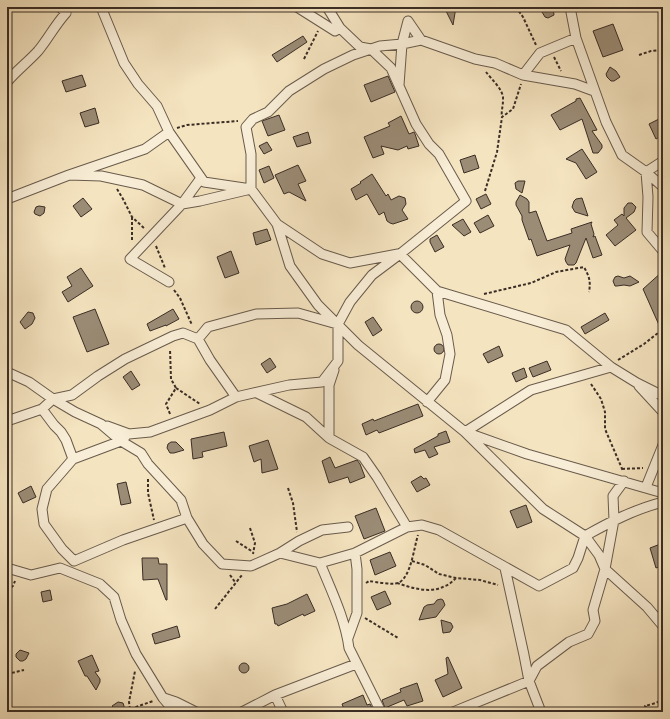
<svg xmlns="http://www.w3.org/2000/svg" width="670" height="719" viewBox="0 0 670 719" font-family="'Sorts Mill Goudy',serif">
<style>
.building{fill:#9b8c76;stroke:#3a2d25}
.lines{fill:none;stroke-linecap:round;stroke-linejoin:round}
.street-casing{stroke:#695b4c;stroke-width:11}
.path{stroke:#3a2d25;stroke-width:2;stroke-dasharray:3 2;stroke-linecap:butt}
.street{stroke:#f8edd6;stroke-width:9}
</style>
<rect width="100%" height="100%" fill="#f5e4c0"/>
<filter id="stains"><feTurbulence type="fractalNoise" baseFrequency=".005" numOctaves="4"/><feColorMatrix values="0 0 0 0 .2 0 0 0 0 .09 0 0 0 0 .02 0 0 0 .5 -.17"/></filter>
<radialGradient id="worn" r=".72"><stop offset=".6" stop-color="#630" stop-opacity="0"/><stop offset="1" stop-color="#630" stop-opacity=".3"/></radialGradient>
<path class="building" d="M444,7H456L453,25Z
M543,7H553L554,15L548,18L545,17L542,12Z
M613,24L623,50L603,57L593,31Z
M303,36L307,42L277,62L272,55Z
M610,67L616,71L620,77L614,81H611L607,77L606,74Z
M82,75L86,86L66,92L62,81Z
M388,76L395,92L371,102L364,85Z
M580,98L597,130L592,131L602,145V148L598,153H593L582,119L560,130L551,115L576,101V99Z
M95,108L99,123L85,127L80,113Z
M279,115L285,130L268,136L262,121Z
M401,116L409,134L414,132L415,134L419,146L408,149L407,146L398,150L381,146L384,154L373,158L364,137L390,126L388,123Z
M663,117V135L656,139L649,124Z
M308,132L311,143L297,147L293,137Z
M267,142L272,150L264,154L259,146Z
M582,149L597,172L586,179L576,163L566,159Z
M475,155L479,168L464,173L460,160Z
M298,165L306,181L298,184L306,201L289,192L284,194L275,175Z
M269,166L274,178L264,183L259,170Z
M372,174L386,196L388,194L391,200L399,196L405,198L406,204L402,210L408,219L393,224L390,223L387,221L384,212L379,215L367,194L356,200L351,189L361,183L360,182Z
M518,181H525L522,193L516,189L515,183Z
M486,194L491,204L481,209L476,199Z
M520,195L527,199L529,202V213L536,211L547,241L572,233L571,229L592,222L591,224L594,234L593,237L595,236L602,255L593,258L586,238L576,263L574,265H568L566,262L565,259L570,245L537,256L531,239L529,240L522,220V216L516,205V202Z
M83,198L92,209L81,217L73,206Z
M582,198L588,216L575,212L572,207L574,201L576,199Z
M628,203H632L636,207L634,212L626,218L636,230L615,246L606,235L618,225L614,220L622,214L624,216V208Z
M39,206L45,207L44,213L40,216L35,214L34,212L36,207Z
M488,215L494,226L480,233L474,223Z
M463,219L471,232L464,236L452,225Z
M267,229L271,240L256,245L253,233Z
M437,235L444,247L435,252L430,242V239Z
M231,251L239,273L225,278L217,257Z
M81,268L93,286L68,302L62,292L72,286L67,277Z
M663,271V334L643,289Z
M618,276L624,278L630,276L639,282L630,286L624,285L617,286H615L613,281L615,277Z
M411 307a6 6 0 1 1 12 0a6 6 0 1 1-12 0Z
M95,309L109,344L87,352L73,317Z
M173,309L179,319L166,326V325L150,331L147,324Z
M28,312L33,313L35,318L32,324L25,329L20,322Z
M605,313L609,320L585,334L581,327Z
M373,317L382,330L373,336L365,322Z
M434 349a5 5 0 1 1 10 0a5 5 0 1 1-10 0Z
M499,346L503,356L488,363L483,354Z
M270,358L276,367L267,373L261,364Z
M547,361L551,370L533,377L529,368Z
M524,368L527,377L516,382L512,373Z
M131,371L140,385L132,390L123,377Z
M418,404L423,416L379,433L377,430L366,435L362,424L373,419L374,421Z
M446,431L450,442L434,447L438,454L429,458L425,450L415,453L414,449L438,436V434Z
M224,432L227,446L202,452L203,457L193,459L191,439Z
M268,440L278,469L262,473L261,459L254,462L249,446Z
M171,442H176L184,450L174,453H170L167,448L168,444Z
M330,457L335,468L357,460L360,464L365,477L350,483L348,477L329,483L322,461Z
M421,476L424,479L426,478L430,485L417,492L411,482Z
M126,482L131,503L121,505L117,484Z
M31,486L36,497L23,503L18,493Z
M526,505L532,522L517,528L510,511Z
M376,508L385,531L364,539L355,516Z
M663,543V565L656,568L650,548Z
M390,552L396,566L375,575L370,560Z
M142,558H158L159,564H167V600H166L158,579L143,580Z
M50,590L52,600L43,602L41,592Z
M385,591L391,604L377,610L371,597Z
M307,594L315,611L304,616L303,614L278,626L277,624H275L272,608L287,604Z
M441,599L443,600L445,605L436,617L419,620L424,607L427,605L434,604L437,600Z
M441,620L451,623L453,627L450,632L443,633Z
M177,626L180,637L155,644L152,634Z
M20,650L29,653L26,659L23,661H20L16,657V654Z
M92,655L99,671L95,672L100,679V682L96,690L87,676H85L78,661Z
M448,657L462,688L443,697L435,680L448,674L446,658Z
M239 668a5 5 0 1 1 10 0a5 5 0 1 1-10 0Z
M417,683L423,701L407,706L404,700L385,708L382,700L401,692L400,689Z
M363,695L367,705L370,704L374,712H345L342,704Z
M118,702L123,703L124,706V708L121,712L116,711L112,706Z"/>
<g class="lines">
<defs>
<path id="street" d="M101,7L124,63L138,84L157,106L169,132L204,182L251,189L277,224L290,266L318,305L358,345L465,432L543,509L585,536L599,555L605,569L647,607L663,626
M297,7L335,31L340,28
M570,7L576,38L606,122L622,155L646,172L663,187
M408,21L421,40
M523,75L575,84L594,91
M7,82C16,71 28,62 38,51C48,39 55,25 66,13L60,7
M399,85L402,44L408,21
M663,161L646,172L648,197L647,232L663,251
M69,175L101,176L143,185L182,204L200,201L251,189V154L246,127L253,119L268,112L289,91L324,69L353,55L380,46L402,44L421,40L475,59L495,63L523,75L540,53L576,38
M7,199L69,175L145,149L169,132
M277,224L322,254L350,263L398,254
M400,254L437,291L566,330L611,367
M169,282L130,259L182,204L201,178
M198,339L208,327L256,314L298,313L337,324
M334,370L329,385V438L363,457L377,477L407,527
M7,372L29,382L53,399L75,412L101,424L121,441L141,453L148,464L181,500L187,518L203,544L222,564L251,566L280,553L320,563L355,553L407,527L422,525L439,530L539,586L573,568L578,558L585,536C610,522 635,509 663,502
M639,386L663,412
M257,393L306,417L329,438
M663,396L637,383L611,367L531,390L465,432L527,454L663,493
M427,402L445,380L450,354L447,335L440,315L437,291
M42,409L54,425L61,432L66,440L73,459
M7,421L42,409L53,399L72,395L98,376L125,359L173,336L183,333L198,339L210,360L236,397
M107,426L129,434L150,432L210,410L236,397L289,385L322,382L338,361V324L350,302L372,275L400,254L466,201L439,154L429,144L416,124L391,68L371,49L360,47L340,28L327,7
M125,437L121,441L73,459L47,489L42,509L44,524L62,549L74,561L123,540L187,518
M646,487L663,445
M280,553L299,541L322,530L348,527
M320,563C331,590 345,618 349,648L381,712
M7,568L31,575L60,568L100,584L114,597L121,620L136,654L163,698L175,712
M505,568L524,655L529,681L541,712
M348,638L357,613V569L355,553
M275,695L283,712
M164,698L176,702L196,712
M242,712L275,695L356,664
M453,712L529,681L537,666L569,642L588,634L595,621L593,610L605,569L614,520L613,496L624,481"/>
</defs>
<use href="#street" class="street-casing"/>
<path class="path" d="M516,7L523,17L536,45
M639,55L651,51L663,50
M554,57L561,71
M304,59L318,31
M486,72C492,80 504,90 503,100C503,107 501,111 502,117
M177,128L187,125L238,121
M117,189L123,199L132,217L145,229
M485,191L497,152L502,117L513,109L521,84
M132,217V242
M156,246L165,268
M174,290L180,298L192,325
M484,294L531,283L556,272L584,267C589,276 591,281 589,292
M618,360L644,344L663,329
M591,384L601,399L605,412V429L623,471
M176,388L200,404
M170,414L166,404L176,388L171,379L170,349
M622,469L643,468
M148,479V493L154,520
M288,488L293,503L297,532
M250,528L255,543L253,554
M236,541L253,552
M412,561L425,565L439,574L456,578L480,580L498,585
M230,575L235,582
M366,583L369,581C376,582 392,585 398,583C411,578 414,547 418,535
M397,583C412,588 430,594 445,586C449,585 453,581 456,578
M7,590L13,586L15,581
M215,609L242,575
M365,618L398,638
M7,674L24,670
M130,709L129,702L135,671
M550,709L568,712
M127,712L130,709L153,701
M650,712L645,706L656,703L663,699"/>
<use href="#street" class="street"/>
</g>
<rect width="670" height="719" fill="none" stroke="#f5e4c0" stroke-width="24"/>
<rect x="8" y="8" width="654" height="703" fill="none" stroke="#3a2d25" stroke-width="2"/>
<rect x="12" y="12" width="646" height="695" fill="none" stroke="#3a2d25"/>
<rect width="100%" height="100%" filter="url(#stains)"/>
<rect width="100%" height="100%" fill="url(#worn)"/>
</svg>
